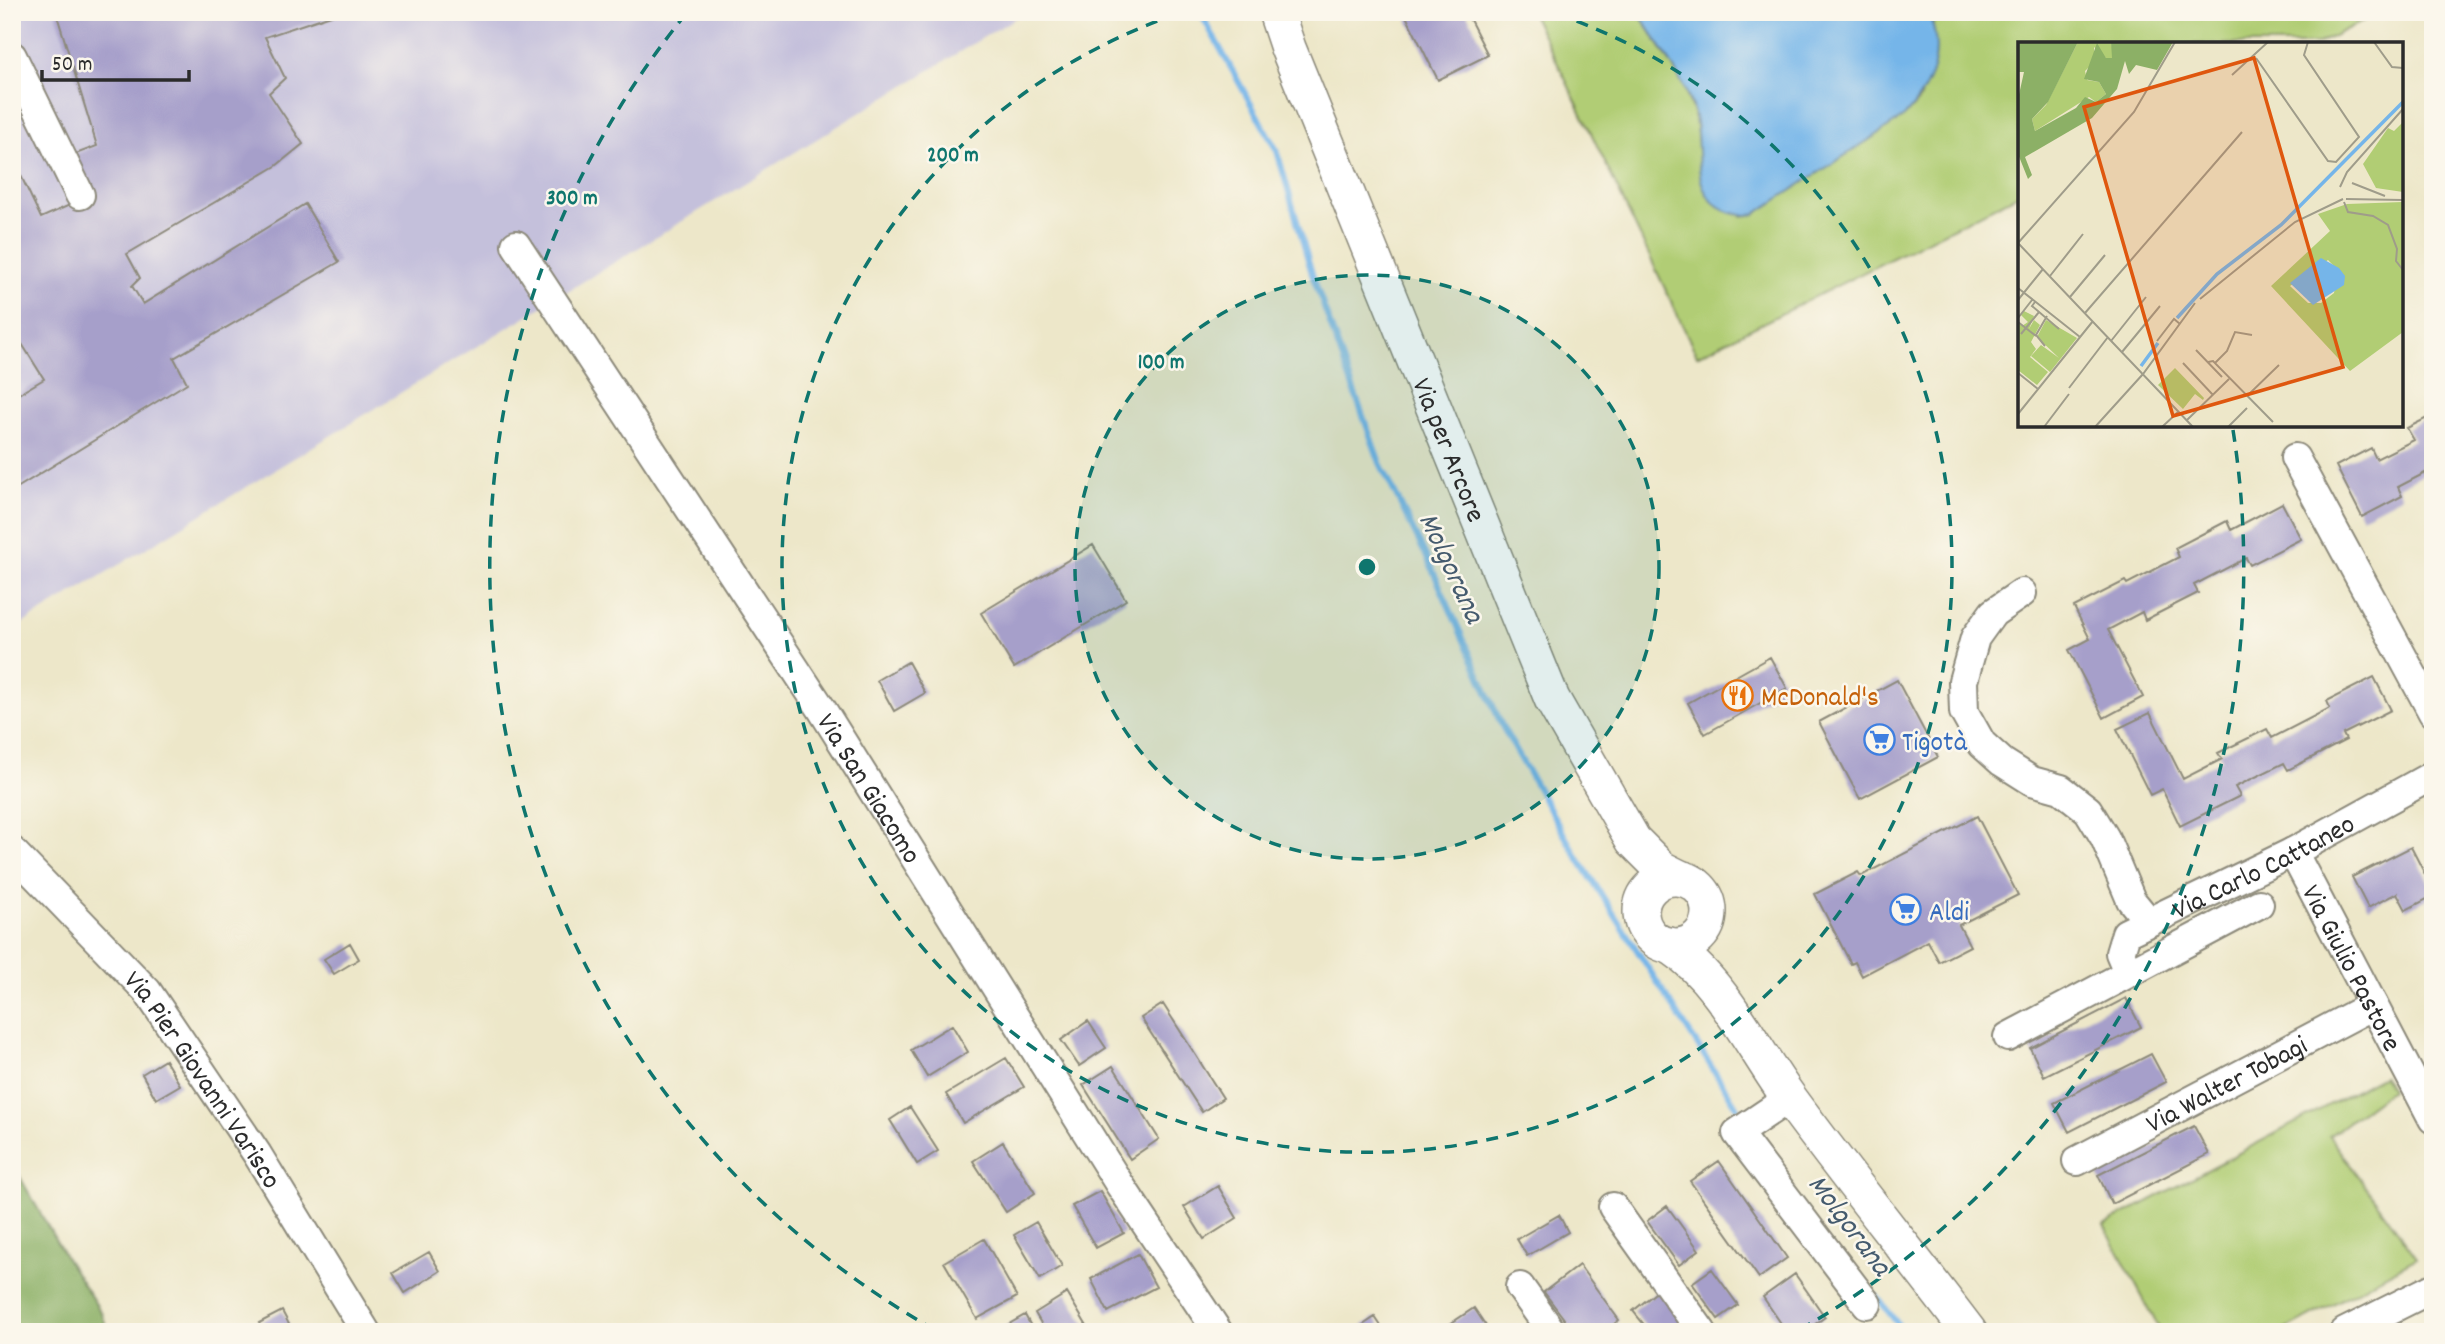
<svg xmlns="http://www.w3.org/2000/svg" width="2445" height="1344" viewBox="0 0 2445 1344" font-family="Dekko,sans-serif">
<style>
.industrial{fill:#c4c0db}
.green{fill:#b1cd74;stroke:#6e7c50;stroke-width:2}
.forest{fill:#8cb066;stroke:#5c6e48;stroke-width:2}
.water{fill:#75b5e9;stroke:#50708a;stroke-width:2}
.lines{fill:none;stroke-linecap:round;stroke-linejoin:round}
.stream{stroke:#75b5e9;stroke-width:6}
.building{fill:#a69fca}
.minor-casing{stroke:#8c897a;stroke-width:32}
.major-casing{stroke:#8c897a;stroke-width:38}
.minor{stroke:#fff;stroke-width:28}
.major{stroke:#fff;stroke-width:35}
.ring{fill:none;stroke:#0f766e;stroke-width:3.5;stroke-dasharray:12 9}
.labels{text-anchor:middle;stroke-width:5;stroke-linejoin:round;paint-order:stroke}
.street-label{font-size:28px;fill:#2b2b2b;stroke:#fbf7ec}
.food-label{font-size:28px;fill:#c56008;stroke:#fbf7ec;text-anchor:start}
.shop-label{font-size:28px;fill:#366cbe;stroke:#fbf7ec;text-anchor:start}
.water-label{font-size:30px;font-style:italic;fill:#455b6e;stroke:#fbf7ec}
.inset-river{fill:none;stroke:#75b5e9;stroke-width:3.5}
.inset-road{fill:none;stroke:#9f9c8a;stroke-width:2}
.view{fill:#df570e;fill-opacity:0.15;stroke:#df570e;stroke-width:3.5}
.inset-edge{fill:none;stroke:#2b2b2b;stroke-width:3.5}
.centre{fill:#0f766e;stroke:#fbf7ec;stroke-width:3.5}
.ring-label{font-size:21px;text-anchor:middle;font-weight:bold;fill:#0f766e;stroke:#fbf7ec;stroke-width:5;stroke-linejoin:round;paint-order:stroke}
</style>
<rect width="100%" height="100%" fill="#fbf7ec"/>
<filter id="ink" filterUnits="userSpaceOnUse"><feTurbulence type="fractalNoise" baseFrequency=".0143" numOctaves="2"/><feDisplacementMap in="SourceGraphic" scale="14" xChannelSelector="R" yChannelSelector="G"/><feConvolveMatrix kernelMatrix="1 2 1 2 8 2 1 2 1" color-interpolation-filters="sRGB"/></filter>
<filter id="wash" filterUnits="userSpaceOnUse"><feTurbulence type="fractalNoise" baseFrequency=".00686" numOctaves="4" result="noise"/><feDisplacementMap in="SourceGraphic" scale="28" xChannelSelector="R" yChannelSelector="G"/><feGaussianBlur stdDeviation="1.57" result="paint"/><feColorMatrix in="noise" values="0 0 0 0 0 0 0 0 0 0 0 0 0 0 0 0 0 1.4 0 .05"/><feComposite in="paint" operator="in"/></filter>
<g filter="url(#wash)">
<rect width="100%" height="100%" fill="#ede7c9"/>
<path class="industrial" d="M12,12H1025L12,630Z"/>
<path class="green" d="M1531,12H1638L1682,82L1695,118L1701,170L1742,216L1755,214L1904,117L1921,98L1933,24L1928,12H2380L2318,44H2020V194L1697,356L1562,72Z
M2383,1076L2391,1090L2329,1136L2417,1258L2282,1332H2161L2104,1225Z"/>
<path class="forest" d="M12,1163L67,1260L101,1312L109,1332H12Z"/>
<path class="water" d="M1638,12H1928C1946,54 1932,85 1904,117L1755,214C1736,218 1714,209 1705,191C1695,172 1700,138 1695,116C1684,78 1659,45 1638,12Z"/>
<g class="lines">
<path class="stream" d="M1200,12L1277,151L1313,277L1380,463L1430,564L1502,726L1573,850L1737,1107
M1877,1297L1904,1332"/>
</g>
<g id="blocks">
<path class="building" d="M56,12H340L265,37L285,78L269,93L303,144L276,166L127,254L140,278L132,286L143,304L305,204L339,262L174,358L187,383L12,491V398L44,379L12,328V157L41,218L90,196L73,155L97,146Z
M1404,12H1466L1488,55L1438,80Z
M2433,415V480L2429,482L2425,473L2398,487L2402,496L2362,517L2336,466L2371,448L2376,459L2414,440L2407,428Z
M2282,503L2301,539L2250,565L2246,558L2194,585L2198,593L2145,620L2142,612L2108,630L2143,697L2104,718L2069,650L2090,639L2074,607L2125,581L2127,584L2179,557L2175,548L2227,521L2231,530Z
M1093,545L1126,600L1014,668L981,613Z
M1770,657L1787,688L1705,734L1688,703Z
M908,662L925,693L894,711L877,680Z
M2374,677L2391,710L2343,734L2346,740L2288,770L2284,763L2235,787L2240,796L2180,826L2162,789L2150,795L2117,729L2150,713L2183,779L2222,759L2218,753L2267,729L2272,738L2330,708L2327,701Z
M1897,680L1938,757L1860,799L1819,722Z
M1977,816L2018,895L1959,925L1970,946L1939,962L1928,941L1862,976L1855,962L1851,964L1815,894L1858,872L1861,876Z
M2411,847L2431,886L2433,885V896L2406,910L2397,893L2368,908L2352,877Z
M350,943L359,959L334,974L324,959Z
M2126,998L2141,1027L2044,1076L2030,1048Z
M1163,1004L1223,1098L1202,1112L1141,1018Z
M1088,1021L1106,1048L1079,1066L1061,1040Z
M952,1025L968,1052L927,1077L911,1050Z
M2151,1054L2166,1082L2069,1132L2054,1103Z
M1006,1058L1024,1087L963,1123L946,1094Z
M165,1060L180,1085L156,1099L142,1074Z
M1113,1066L1159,1139L1130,1159L1083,1085Z
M910,1107L938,1151L917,1164L890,1120Z
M2194,1126L2209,1154L2112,1204L2098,1175Z
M1003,1142L1035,1193L1006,1212L973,1161Z
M1719,1161L1787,1258L1759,1278L1690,1181Z
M1218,1186L1237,1218L1204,1239L1184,1207Z
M1100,1191L1124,1233L1096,1248L1072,1206Z
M1667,1206L1699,1250L1679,1265L1647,1221Z
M1559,1215L1568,1232L1527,1256L1517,1239Z
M1036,1222L1062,1266L1040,1279L1014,1235Z
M984,1239L1017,1297L977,1319L944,1262Z
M429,1252L440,1271L405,1293L393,1273Z
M1138,1254L1156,1287L1108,1312L1091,1279Z
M1579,1265L1619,1320L1604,1332H1574L1544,1292Z
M1712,1269L1738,1305L1718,1319L1692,1283Z
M1795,1274L1825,1317L1804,1332H1787L1763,1297Z
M1659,1290L1685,1322L1674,1332H1650L1633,1311Z
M1067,1293L1088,1328L1082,1332H1046L1035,1313Z
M1474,1308L1490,1332H1438Z
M282,1311L291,1328L284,1332H264L259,1323Z
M1025,1315L1034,1332H995Z
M1375,1317L1385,1332H1353Z"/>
</g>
</g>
<g filter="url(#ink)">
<use href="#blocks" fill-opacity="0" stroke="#8c897a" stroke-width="2"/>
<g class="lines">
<defs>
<g id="minor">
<path d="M12,56L80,195"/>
<path id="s1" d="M516,245L821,708L1120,1185L1218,1332"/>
<path d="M2295,458L2433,713"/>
<path d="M2022,593L1993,613L1975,638L1963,681L1964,712L1982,744L2002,762L2032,781L2061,789L2088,810L2105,838L2131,900L2149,922"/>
<path id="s2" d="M12,851L147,991L257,1154L366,1332"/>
<path id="s3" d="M2293,852L2433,1119"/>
<path id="s4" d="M2128,972L2120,953L2126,933L2293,852L2433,775"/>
<path d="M2008,1037L2259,904"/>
<path d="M1789,1098L1737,1133L1867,1304"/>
<path id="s5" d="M2077,1161L2373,1005"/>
<path d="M1613,1207L1702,1332"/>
<path d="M1520,1287L1552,1332"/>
<path d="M2345,1332L2433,1288"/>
</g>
<g id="major">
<path id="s6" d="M1276,12L1288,48L1552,699L1633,840L1662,869L1678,877"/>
<circle cx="1675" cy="912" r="34"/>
<path d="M1669,945C1722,980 1753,1049 1790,1099C1848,1178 1910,1254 1969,1332"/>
</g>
</defs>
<use href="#minor" class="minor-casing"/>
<use href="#major" class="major-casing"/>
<use href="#minor" class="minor"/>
<use href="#major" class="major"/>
</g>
</g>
<circle cx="1367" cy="567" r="292" fill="#0f766e" fill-opacity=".12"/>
<g class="ring">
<circle cx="1367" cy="567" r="292"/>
<path d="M1557 14A585 585 0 1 1 1177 14"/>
<path d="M935 1330A877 877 0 0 1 685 15M2233 430A877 877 0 0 1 1799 1330"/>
</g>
<defs>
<symbol id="restaurant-ring" viewBox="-11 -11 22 22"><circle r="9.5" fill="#fbf7ec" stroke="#e8710a" stroke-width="1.5"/><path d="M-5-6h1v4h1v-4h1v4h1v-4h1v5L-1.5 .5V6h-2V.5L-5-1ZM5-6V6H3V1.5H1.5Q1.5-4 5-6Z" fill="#e8710a"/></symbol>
<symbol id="supermarket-ring" viewBox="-11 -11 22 22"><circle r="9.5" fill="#fbf7ec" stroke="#3f7fe0" stroke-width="1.5"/><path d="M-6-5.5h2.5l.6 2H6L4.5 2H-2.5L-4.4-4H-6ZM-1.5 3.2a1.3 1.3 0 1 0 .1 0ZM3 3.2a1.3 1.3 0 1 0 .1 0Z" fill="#3f7fe0"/></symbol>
</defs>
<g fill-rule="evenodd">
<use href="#restaurant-ring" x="1720" y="678" width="35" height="35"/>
<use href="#supermarket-ring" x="1862" y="722" width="35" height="35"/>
<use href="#supermarket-ring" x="1888" y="892" width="35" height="35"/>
</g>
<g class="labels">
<g class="street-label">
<text dy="10" stroke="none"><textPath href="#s6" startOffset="471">Via per Arcore</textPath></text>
<text dy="10" stroke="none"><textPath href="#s1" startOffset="648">Via San Giacomo</textPath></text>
<text dy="10" stroke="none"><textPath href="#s4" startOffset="194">Via Carlo Cattaneo</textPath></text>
<text dy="10" stroke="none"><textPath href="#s3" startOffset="130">Via Giulio Pastore</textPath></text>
<text dy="10" stroke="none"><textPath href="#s2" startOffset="299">Via Pier Giovanni Varisco</textPath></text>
<text dy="10" stroke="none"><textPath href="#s5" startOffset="168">Via Walter Tobagi</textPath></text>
</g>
<g class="food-label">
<text x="1761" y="705">McDonald's</text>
</g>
<g class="shop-label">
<text x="1902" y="750">Tigotà</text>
<text x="1929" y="920">Aldi</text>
</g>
<g class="water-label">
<text transform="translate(1453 567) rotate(65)" y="10">Molgorana</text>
<text transform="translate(1851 1224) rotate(53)" y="10">Molgorana</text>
</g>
</g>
<g transform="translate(2018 42)">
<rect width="385" height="385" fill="#ede7c9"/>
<path d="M60,0H93L96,16H88L76,5V20L67,29L69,38L81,40L88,52L78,60L71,55L17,89L14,77L28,63ZM385,80V150L358,146L345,122L370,86L376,89ZM385,160V290L332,329L253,244L312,189L300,172L329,162ZM310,218L320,228L316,251L303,261H290L272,244ZM6,269L16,274L11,287L16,278L22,283L13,300L18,307L12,315L30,330L19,343L0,328V280L4,284L10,280L3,273ZM28,278L59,296L32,330L13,314L23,303L41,316L19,295ZM157,326L186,356L185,358L177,352L165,367L140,343Z" fill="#b1cd74" fill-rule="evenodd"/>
<path d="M0,0H60L30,60L14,77L17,89L58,66L67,55L78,60L88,52L81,40L66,37L79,1L88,16H94L93,0H155L139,28L118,23L111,32L107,19L99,47L74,76L7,115L14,133L10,137L0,112V57L6,30H0Z" fill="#8cb066"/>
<path d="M303,216L321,226L327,234L326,243L295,263L272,241Z" fill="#75b5e9"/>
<path class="inset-river" d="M159,276L199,232L263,183L385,60M123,324L140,301"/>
<path class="inset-road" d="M356,0L374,25L385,26M238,16L310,119L318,120L341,95L286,13L290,0M214,33L250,0M334,141L367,154M322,145L329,130L385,67M328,157L385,158M326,160L330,170L355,174L370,183L379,207L378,219L385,228M0,201L116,70L157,0M0,201L175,385M32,234L65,192M0,246L62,295M52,255L87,213M182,257L277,180L325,157M0,258L25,227M17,260L14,264L41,287M67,271L224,90M0,276L14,258M0,280L18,294M3,292L21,270M93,299L128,255M139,299L156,277L162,282M27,304L18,293L29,274M178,308L204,335M104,310L142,264M190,320L195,319L255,380M165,321L195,353M197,321L209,309L217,290L234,293M0,331L20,347M51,346L90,295M229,354L261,323M0,372L75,279M169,378L211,337M26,385L51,352M77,385L125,332L177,261M144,385L160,370M210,385L229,366"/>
<path class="view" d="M236,16L325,325L155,374L66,65Z"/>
<rect width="385" height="385" class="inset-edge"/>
</g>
<circle cx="1367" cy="567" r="10" class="centre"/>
<g class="ring-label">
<text x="953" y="161">200 m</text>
<text x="572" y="204">300 m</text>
<text x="1161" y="368">100 m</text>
</g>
<rect width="2445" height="1344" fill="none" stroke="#fbf7ec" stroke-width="42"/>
<path d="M42 70v10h147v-10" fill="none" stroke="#2b2b2b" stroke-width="3.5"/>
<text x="52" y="70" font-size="21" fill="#2b2b2b" stroke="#fbf7ec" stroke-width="5" paint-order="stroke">50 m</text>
</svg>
